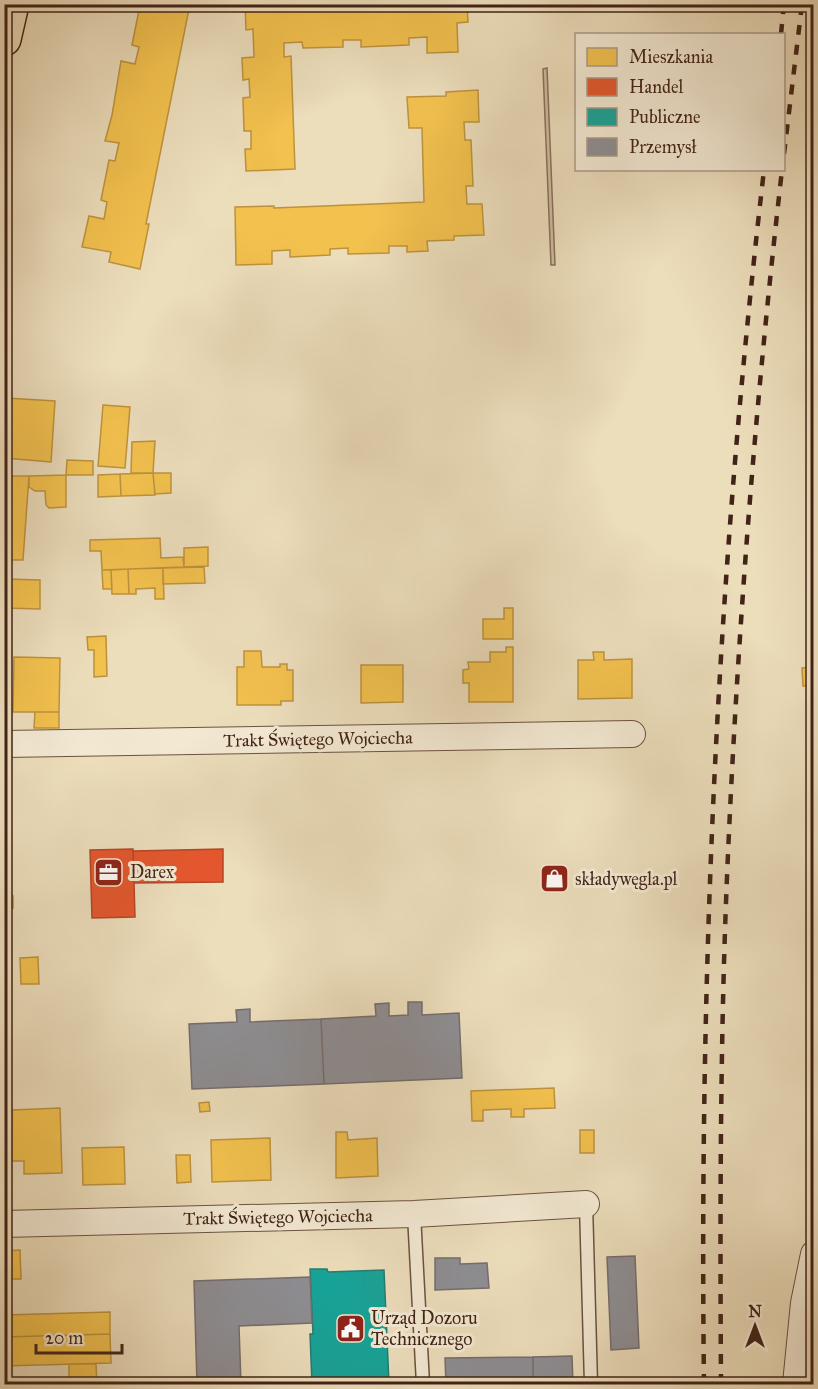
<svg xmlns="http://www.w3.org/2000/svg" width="818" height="1389" viewBox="0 0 818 1389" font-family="'IM FELL Great Primer',serif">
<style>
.green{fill:#cfbd9f;stroke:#88705b;stroke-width:1.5}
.homes{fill:#f2c14e;stroke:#bd923e;stroke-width:1.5}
.shops{fill:#e4572e;stroke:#b34727;stroke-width:1.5}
.public{fill:#17a398;stroke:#247d71;stroke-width:1.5}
.industry{fill:#8d8d92;stroke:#766d6d;stroke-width:1.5}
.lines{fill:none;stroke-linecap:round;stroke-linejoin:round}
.service-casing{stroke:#6c5240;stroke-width:15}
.minor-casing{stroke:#6c5240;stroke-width:28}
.primary-casing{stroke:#422317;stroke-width:36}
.service{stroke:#f3e9d3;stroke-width:12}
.minor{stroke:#f3e9d3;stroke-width:26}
.primary{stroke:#ecddbb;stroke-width:33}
.rail{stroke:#422317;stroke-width:4.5;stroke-dasharray:10 10;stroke-linecap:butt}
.labels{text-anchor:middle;stroke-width:6;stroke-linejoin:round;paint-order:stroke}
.street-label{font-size:18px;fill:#422317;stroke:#f3e9d3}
.poi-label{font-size:18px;fill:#422317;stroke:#f3e9d3;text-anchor:start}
</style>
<rect width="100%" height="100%" fill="#ecddbb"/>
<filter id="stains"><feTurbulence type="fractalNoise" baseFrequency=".00333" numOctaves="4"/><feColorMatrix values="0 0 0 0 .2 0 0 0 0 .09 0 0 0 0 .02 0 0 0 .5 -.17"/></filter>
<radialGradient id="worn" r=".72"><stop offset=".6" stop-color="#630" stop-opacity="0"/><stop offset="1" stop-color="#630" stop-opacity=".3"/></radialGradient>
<path class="green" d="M547,68L555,265H551L543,69Z"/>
<path class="homes" d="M147,4H190L146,224H149L140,269L109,262L111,252L82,247L89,216L104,219L107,202L101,200L109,160L115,161L119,143L105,141L112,115L121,61L135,64L139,47L132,45L140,5Z
M245,4H467L468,22L457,23L458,52L427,53V37L409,38V45L361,47V40H343V47L303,48L302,42L284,43V57L291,56L295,169L246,171L245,149H251V131H244L243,98L250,97L249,79L243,80L242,58L254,57L253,29L246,30Z
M478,90L479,122H464L465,140H471L473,186H466L467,204H482L484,235L454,236V240L427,241L428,251L407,252V246H389V253L348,254V248L330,249V255L290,257V250L272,251V264L236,265L235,207L274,206V208L424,202L422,128H409L407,97L446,96V92Z
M6,398L55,401L51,462L4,458Z
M103,405L130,407L125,468L98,466Z
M155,441L153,473H131L132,442Z
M67,460L93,461V475H66Z
M153,473H171V493L155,494Z
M153,473L155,495L121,496L120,474Z
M120,474L121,496L98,497V475Z
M66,475V507L49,508L46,505L45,491H35L29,487V476Z
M4,476H29L23,560H4Z
M160,538L161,558L183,557L184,567L102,570L101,551H90V540Z
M208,547V566L184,567V548Z
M204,567L205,583L163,584V568Z
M163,568L164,599H155V588L136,589V594H129L128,569Z
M128,569L129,594H112L111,570Z
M102,570H111L112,589H103Z
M4,579L40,580V609L4,608Z
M504,608H513V639H483V619H504Z
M106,636L107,676L94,677V650H88L87,637Z
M506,647H513V702H469V683H463V670L469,669L468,662H490V652H506Z
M244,651H261L262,667H280V664H287V670H293V701H281V705H237V667H244Z
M593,652H604V660L632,659V698L578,699V660H594Z
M14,657L60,658L59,712H13Z
M361,665H403V702L361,703Z
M814,667V686H803L802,668Z
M35,712H59V728H34Z
M4,855H7L5,895L13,896V908L4,907Z
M38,957L39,984H21L20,958Z
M554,1088L555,1108L524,1109V1117H511V1109L483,1110V1121H472L471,1091Z
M209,1102L210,1111L200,1112L199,1103Z
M60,1108L62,1173L24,1174V1161H12V1110Z
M580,1130H594V1153H580Z
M336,1132H347L348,1140L377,1138L378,1176L336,1178Z
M270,1138L271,1180L212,1182L211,1140Z
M124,1147L125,1184L83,1185L82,1148Z
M176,1155H190L191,1182L177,1183Z
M20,1250L21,1279H4V1251Z
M110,1312V1334L4,1337V1315Z
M110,1334L111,1363L4,1366V1337Z
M69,1364H96L97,1384H69Z"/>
<path class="shops" d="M133,849L135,917L92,918L90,850Z
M223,849V882L134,883L133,851Z"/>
<path class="public" d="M310,1269H327L328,1272L384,1270L389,1384H312L310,1334H313Z"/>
<path class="industry" d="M408,1002H422V1015L459,1013L462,1078L324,1084L321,1019L376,1016L375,1004L389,1003V1016L408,1015Z
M250,1009V1022L321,1019L324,1084L192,1089L189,1024L237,1022L236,1010Z
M635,1256L639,1348L611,1350L607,1257Z
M435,1258H460V1264L487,1263L489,1288L435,1290Z
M310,1277L312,1323L239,1326L241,1384H197L194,1281Z
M572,1356L573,1384H533V1357Z
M533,1357V1384H446L445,1358Z"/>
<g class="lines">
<defs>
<path id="service" d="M586,1204L591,1384
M414,1214L423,1384"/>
<path id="minor" d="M4,744L632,734
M4,1224L414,1214L586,1204
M796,1384L804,1303L814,1254"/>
<path id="primary" d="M4,39L12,4"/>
</defs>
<use href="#service" class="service-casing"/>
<use href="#minor" class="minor-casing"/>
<use href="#primary" class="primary-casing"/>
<use href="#service" class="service"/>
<use href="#minor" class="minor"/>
<use href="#primary" class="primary"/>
<path class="rail" d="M781,34L784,4
M784,154L802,4
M704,1384C699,979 717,573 764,170
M721,1384C720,1215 720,1046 727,877C737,641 755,405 782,170"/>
</g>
<defs>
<symbol id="office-square" viewBox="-11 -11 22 22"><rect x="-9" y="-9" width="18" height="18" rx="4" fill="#8f2418" stroke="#f3e9d3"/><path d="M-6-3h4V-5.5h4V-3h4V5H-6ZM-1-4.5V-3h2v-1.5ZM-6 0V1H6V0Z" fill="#fff"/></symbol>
<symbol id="shop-square" viewBox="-11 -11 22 22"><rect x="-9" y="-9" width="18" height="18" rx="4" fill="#8f2418" stroke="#f3e9d3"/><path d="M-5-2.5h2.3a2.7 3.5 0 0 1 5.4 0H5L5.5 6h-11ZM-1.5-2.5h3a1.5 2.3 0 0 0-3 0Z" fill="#fff"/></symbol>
<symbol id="civic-square" viewBox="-11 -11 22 22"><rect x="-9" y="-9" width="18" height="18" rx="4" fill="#8f2418" stroke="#f3e9d3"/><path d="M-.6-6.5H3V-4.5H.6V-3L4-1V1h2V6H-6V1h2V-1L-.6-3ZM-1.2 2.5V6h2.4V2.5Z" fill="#fff"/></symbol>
</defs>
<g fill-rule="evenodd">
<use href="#office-square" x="92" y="856" width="33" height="33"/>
<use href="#shop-square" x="538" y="862" width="33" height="33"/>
<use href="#civic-square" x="334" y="1312" width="33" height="33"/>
</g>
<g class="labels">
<g class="street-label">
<text transform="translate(318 739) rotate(-1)" y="6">Trakt Świętego Wojciecha</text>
<text transform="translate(278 1217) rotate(-1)" y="6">Trakt Świętego Wojciecha</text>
</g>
<g class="poi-label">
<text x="130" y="878">Darex</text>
<text x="575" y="885">składywęgla.pl</text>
<text x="371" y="1324">Urząd Dozoru<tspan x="371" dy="21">Technicznego</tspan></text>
</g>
</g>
<rect width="818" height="1389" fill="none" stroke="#ecddbb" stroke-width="24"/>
<rect x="6" y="6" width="806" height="1377" fill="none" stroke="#422317" stroke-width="3"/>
<rect x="12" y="12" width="794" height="1365" fill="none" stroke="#422317" stroke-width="1.5"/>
<rect x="575" y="33" width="210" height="138" fill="#f3e9d3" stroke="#ac9a88" stroke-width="1.5"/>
<rect x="587" y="48" width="30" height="18" fill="#f2c14e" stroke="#ac9a88" stroke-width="1.5"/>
<text x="629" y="63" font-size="18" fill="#422317">Mieszkania</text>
<rect x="587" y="78" width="30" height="18" fill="#e4572e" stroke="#ac9a88" stroke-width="1.5"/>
<text x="629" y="93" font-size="18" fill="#422317">Handel</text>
<rect x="587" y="108" width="30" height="18" fill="#17a398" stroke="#ac9a88" stroke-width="1.5"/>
<text x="629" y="123" font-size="18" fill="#422317">Publiczne</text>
<rect x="587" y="138" width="30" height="18" fill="#8d8d92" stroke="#ac9a88" stroke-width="1.5"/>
<text x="629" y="153" font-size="18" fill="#422317">Przemysł</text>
<g transform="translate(755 1326)" stroke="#f3e9d3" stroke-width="4.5" paint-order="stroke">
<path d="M0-4.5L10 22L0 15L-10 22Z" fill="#422317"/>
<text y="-9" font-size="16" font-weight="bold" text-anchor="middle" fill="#422317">N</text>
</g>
<path d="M36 1344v9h86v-9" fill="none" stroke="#422317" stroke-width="3"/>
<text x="45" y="1344" font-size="18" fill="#422317" stroke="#f3e9d3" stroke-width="4.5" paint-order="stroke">20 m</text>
<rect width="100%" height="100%" filter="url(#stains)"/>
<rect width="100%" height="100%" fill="url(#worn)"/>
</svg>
